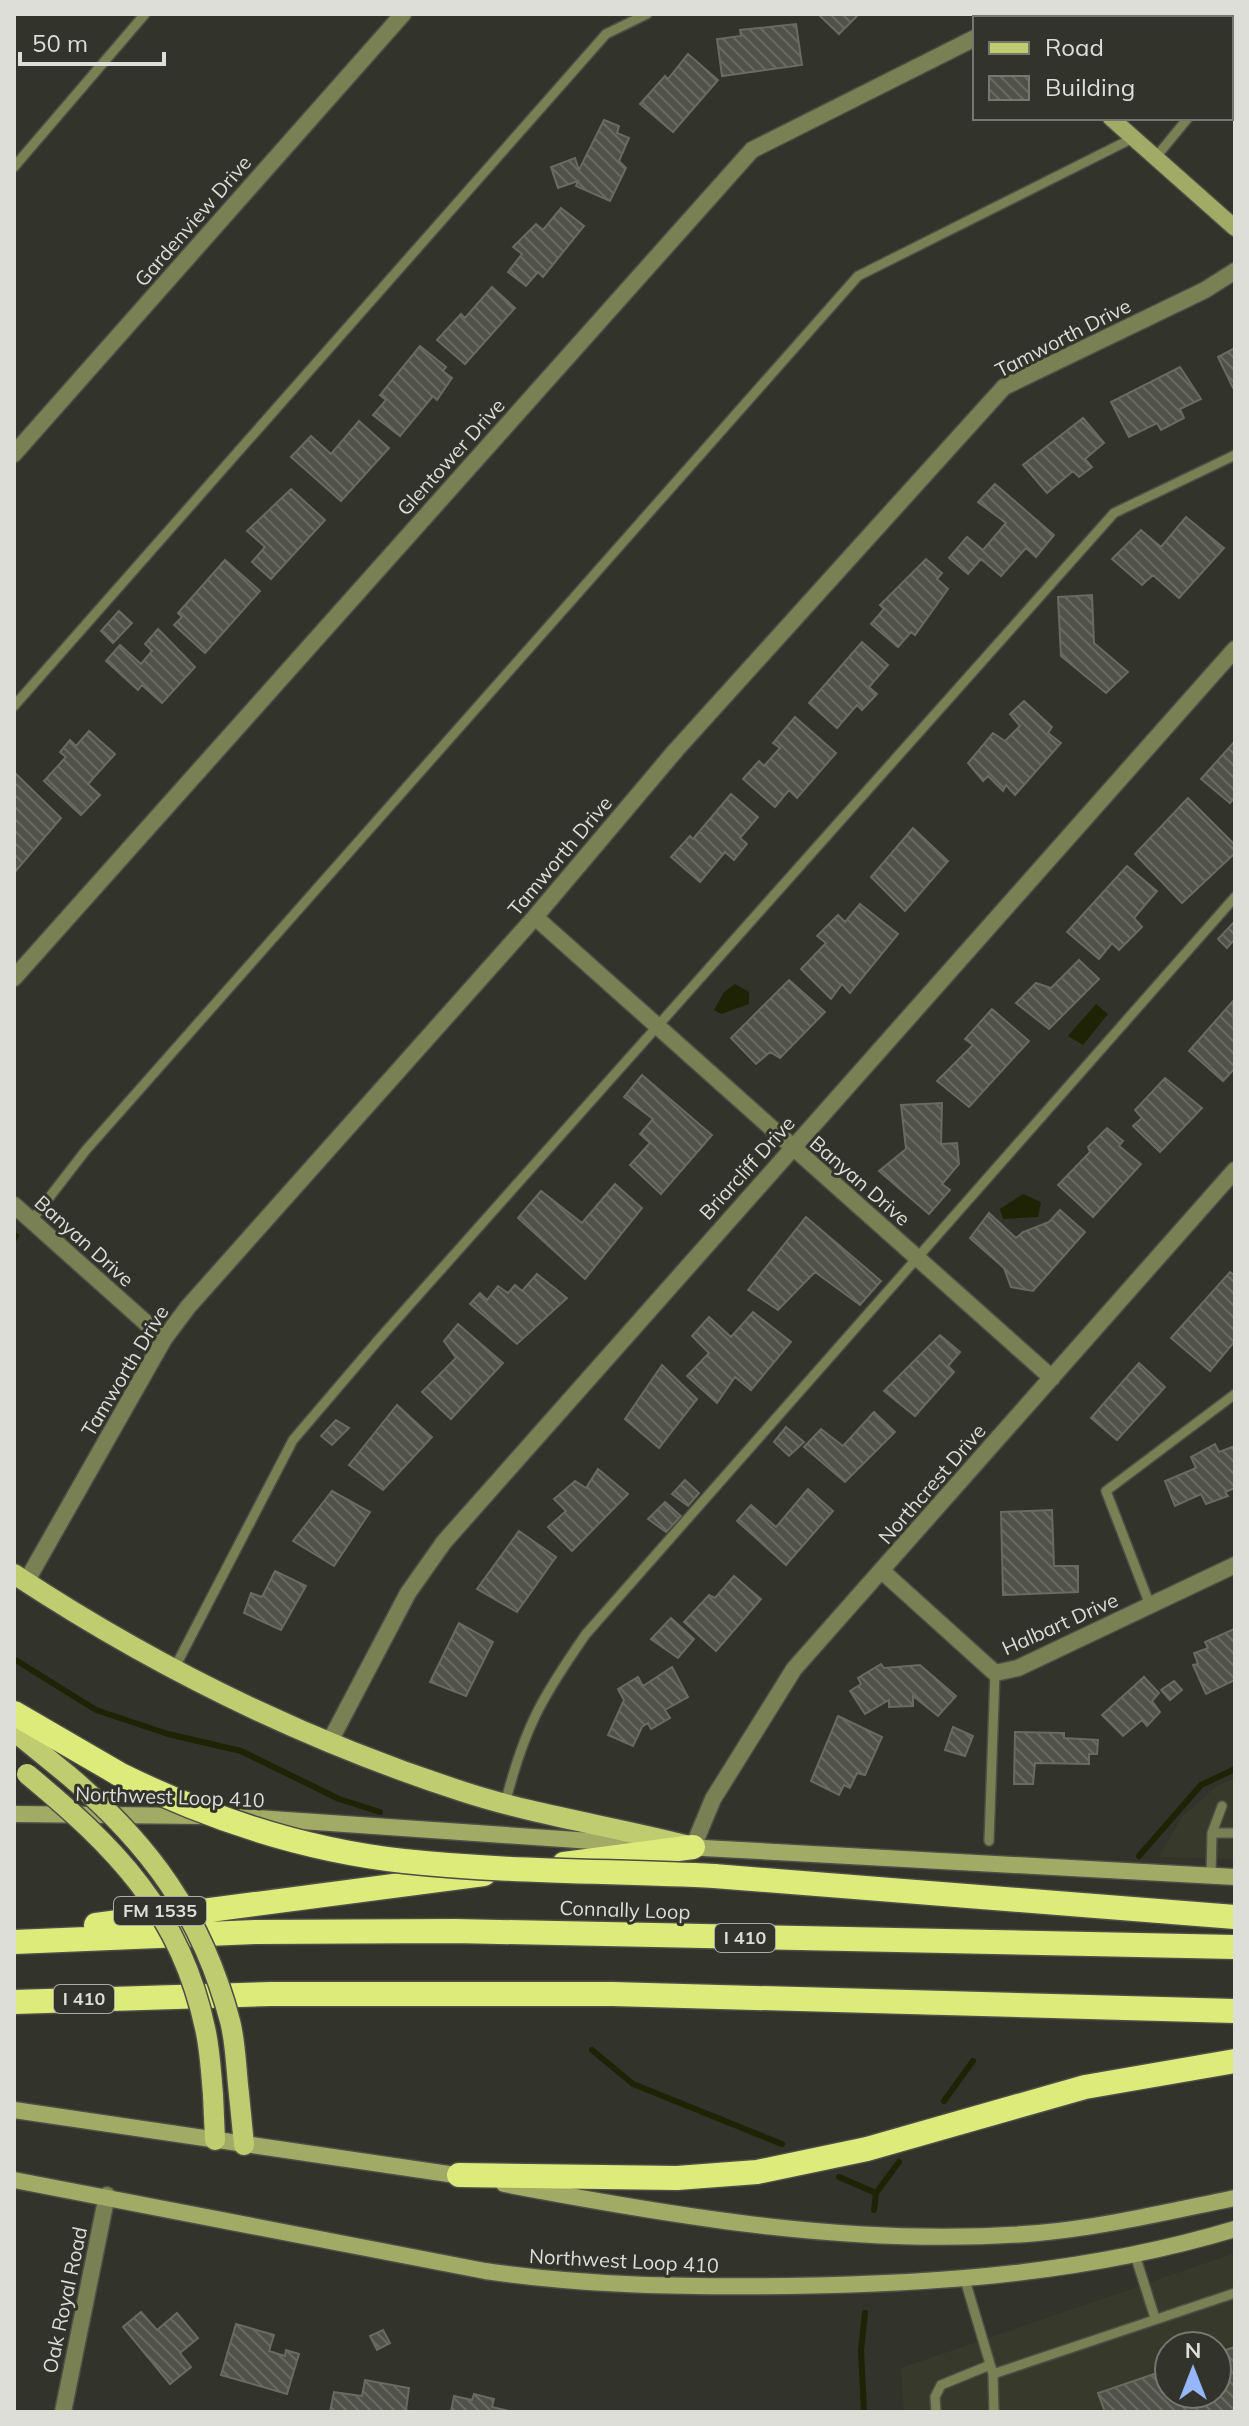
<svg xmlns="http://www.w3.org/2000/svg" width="1249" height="2426" viewBox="0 0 1249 2426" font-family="Mulish,sans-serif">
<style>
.built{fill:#373a2a;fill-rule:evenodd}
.water{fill:#1f2305}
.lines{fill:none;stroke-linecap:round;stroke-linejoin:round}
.stream{stroke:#1f2305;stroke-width:6}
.building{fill:url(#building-back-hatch);stroke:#696b60;stroke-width:2}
.service-casing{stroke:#4d4e46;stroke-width:12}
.minor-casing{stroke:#4d4e46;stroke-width:19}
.secondary-casing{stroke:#4d4e46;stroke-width:19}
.primary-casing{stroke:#4d4e46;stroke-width:23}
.motorway-casing{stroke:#4d4e46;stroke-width:27}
.service{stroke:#798054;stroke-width:9}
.minor{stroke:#798054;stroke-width:16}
.secondary{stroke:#a1ab65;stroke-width:16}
.primary{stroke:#c0cc70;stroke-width:20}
.motorway{stroke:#dceb7a;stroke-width:24}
.primary-bridge-casing{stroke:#4d4e46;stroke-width:23;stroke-linecap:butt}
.motorway-bridge-casing{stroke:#4d4e46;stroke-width:27;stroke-linecap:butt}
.primary-bridge{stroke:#c0cc70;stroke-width:20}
.motorway-bridge{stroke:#dceb7a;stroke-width:24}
.labels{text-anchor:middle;stroke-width:6;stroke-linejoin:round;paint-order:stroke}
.shield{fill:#32332a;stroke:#aaaba4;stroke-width:2}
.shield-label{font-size:18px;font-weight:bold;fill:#ddded8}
.street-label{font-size:20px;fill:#ddded8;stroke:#32332a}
</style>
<defs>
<pattern id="building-back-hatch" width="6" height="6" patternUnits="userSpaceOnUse" patternTransform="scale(2)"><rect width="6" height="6" fill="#505248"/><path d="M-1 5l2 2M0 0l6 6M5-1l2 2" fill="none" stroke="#696a62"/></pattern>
</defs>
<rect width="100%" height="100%" fill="#32332a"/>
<path class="built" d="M1235,1778V1859L1159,1857L1182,1817L1217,1786Z
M1235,2253V2412H904L901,2368ZM1169,2346H1217V2394H1169Z"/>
<path class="water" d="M735,984L749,992V1004L721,1014L714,1010L724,992Z
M1096,1004L1108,1014L1083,1045L1068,1036Z
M1023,1194L1041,1202L1038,1217L1003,1219L1000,1209Z"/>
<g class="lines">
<path class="stream" d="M14,1239L16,1236
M14,1659L96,1710L168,1734L241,1751L339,1799L380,1812
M1139,1856L1201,1785L1235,1769
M592,2050L633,2084L782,2144
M944,2101L973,2061
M839,2177L876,2193
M874,2210L876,2193L899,2162
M864,2412L861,2350L865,2313"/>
</g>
<path class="building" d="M818,14H859L839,34Z
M796,24L802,65L722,76L717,39L741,36L740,30Z
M688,54L718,80L673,132L640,104L665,76L668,79Z
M604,120L619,126L617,133L629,138L619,161L626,168L610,201L576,186L578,181L558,188L551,167L575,158L579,170Z
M561,208L584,226L543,277L538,272L526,286L508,272L522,254L513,247L536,224L543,230Z
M492,287L515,308L465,364L437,340L461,314L465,318Z
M420,346L446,367L443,371L452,378L437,400L433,396L400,436L373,415L386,400L380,395Z
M1235,348V387L1233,388L1218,357Z
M1180,367L1201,399L1180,409L1184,418L1161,430L1157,423L1129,437L1111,402Z
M1083,418L1104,443L1085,459L1092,467L1079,477L1073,471L1047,493L1023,465Z
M359,421L389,448L341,501L291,457L311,436L331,454Z
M995,484L1054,535L1036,557L1026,548L1001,576L981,559L968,574L949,558L967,537L983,550L1006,523L978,502Z
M291,489L325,520L271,579L252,562L265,547L247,531Z
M1186,517L1224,548L1179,598L1153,575L1142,585L1112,559L1141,530L1161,547Z
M926,559L942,573L937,579L948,589L915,635L911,632L898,647L871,624L884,609L880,605Z
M225,560L260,591L205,653L174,625L182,617L178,613Z
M1092,595L1094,643L1128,672L1106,693L1061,656L1058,597Z
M119,611L132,623L113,643L101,631Z
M158,629L195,667L162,703L142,685L138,690L106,661L120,645L141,664L152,651L145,644Z
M862,642L888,665L869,687L877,694L862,710L857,705L837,728L809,703Z
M1024,701L1052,727L1048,733L1061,743L1015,795L1006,785L1003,791L988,776L983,781L968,763L993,733L1005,741L1020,726L1010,714Z
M795,717L836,753L797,798L789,790L775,807L743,779L759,761L764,766L780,748L773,743Z
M89,731L115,754L88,784L100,795L81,815L44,781L66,757L60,752L70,740L76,746Z
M1235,741V797L1230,803L1201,779Z
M14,772L61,818L14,873Z
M731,794L758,817L740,838L747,844L734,860L725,852L700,882L671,857L690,836L693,839Z
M1188,798L1235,845V853L1182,903L1135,854Z
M913,828L948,861L905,911L871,877Z
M1127,866L1157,891L1134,918L1142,927L1119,950L1112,943L1099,959L1067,932Z
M860,904L898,934L850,993L842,984L831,999L801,969L826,943L817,936L838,915L845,922Z
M1234,922L1235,939L1227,948L1218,939Z
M1079,960L1099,979L1049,1029L1016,1003L1036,983L1051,988Z
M789,980L825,1012L780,1058L770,1052L756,1064L731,1038Z
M1233,1001L1235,1068L1223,1081L1189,1051Z
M992,1009L1029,1041L969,1107L937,1081L973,1045L965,1039Z
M642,1075L712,1135L661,1194L630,1165L650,1143L640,1134L653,1119L624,1097Z
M1165,1078L1202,1108L1160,1152L1133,1126L1142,1118L1135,1110Z
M942,1103L941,1144L957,1143L959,1164L942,1184L950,1190L929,1214L879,1171L906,1149L901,1105Z
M1107,1128L1123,1141L1119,1146L1141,1164L1093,1217L1058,1185L1090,1152L1088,1147Z
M615,1184L642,1208L585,1279L518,1218L541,1191L582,1223Z
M1060,1210L1085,1232L1033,1291L1011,1287L1004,1268L970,1238L989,1213L1016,1238L1023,1232L1049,1222Z
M806,1217L881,1281L860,1305L815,1272L778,1310L748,1290Z
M1230,1272L1235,1276V1341L1210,1371L1171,1338Z
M537,1274L567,1298L517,1344L470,1304L480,1293L487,1300L498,1286L508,1293L515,1285L522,1291Z
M753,1312L791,1342L751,1390L735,1377L717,1403L687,1376L709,1353L692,1336L709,1317L731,1337Z
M458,1324L503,1363L451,1419L422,1392L456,1358L444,1341Z
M940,1335L960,1352L948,1366L954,1372L915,1416L884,1391Z
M1139,1363L1165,1387L1117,1440L1091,1418Z
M662,1365L697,1399L659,1448L625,1419Z
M397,1405L432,1437L383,1490L349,1465Z
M874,1412L895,1432L845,1482L804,1447L821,1429L843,1446Z
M336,1420L349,1428L332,1445L321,1436Z
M786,1427L804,1442L789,1456L774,1442Z
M1215,1444L1219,1452L1235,1446V1488L1225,1492L1228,1496L1206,1504L1201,1494L1175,1506L1165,1481L1196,1468L1191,1457Z
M598,1469L628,1494L572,1551L548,1527L566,1511L554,1499L575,1481L586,1488Z
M685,1480L699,1493L688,1506L672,1494Z
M808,1489L833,1511L786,1565L737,1521L751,1505L776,1527Z
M332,1491L370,1512L334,1566L293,1541Z
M665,1502L681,1516L666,1532L648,1519Z
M1052,1510L1054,1566H1078V1592L1003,1595L1001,1512Z
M519,1531L556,1557L517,1612L477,1589Z
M275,1571L306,1586L281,1630L244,1613L251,1593L262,1597Z
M734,1576L761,1599L716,1651L684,1622L709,1595L715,1598Z
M671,1618L694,1639L678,1658L651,1639Z
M459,1623L493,1642L466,1696L430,1682Z
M1234,1629L1235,1680L1206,1694L1193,1665L1198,1664L1194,1653L1208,1648L1205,1642Z
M881,1664L884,1668L920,1665L956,1696L938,1716L913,1696V1706L889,1707V1700L865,1714L850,1691L861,1684L858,1678Z
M672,1667L688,1697L665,1710L670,1718L651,1729L648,1723L642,1727L633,1746L608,1735L624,1700L618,1689L638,1677L643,1686Z
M1144,1677L1159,1693L1152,1701L1160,1712L1147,1726L1142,1720L1123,1736L1102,1715Z
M1174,1681L1182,1690L1170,1700L1161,1690Z
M838,1716L882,1737L865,1775L857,1773L850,1788L844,1785L839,1795L811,1781Z
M953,1727L973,1736L965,1756L945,1750Z
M1015,1732L1064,1733V1738L1098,1740L1097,1754H1089V1764L1035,1763L1033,1784H1014Z
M141,2312L157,2330L177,2313L198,2338L180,2353L191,2367L170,2384L123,2327Z
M236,2324L274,2335L269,2351L285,2356L286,2350L299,2354L287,2394L221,2375Z
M383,2330L390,2343L377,2350L370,2336Z
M1235,2347V2412H1105L1098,2393L1169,2369V2394H1217V2353Z
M365,2380L409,2388L406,2410L411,2412H330L334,2392L362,2396Z
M474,2394L494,2399L492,2407L513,2412H451L454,2396L472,2400Z"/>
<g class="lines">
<defs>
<path id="service" d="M1108,14L1109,18
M1013,18L1016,14
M1231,67L1235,62
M1156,157L1188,118
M14,167L145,14
M14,706L606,34L647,14
M31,1221L86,1150L858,276L1133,138
M1150,1605L1106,1491L1235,1394
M174,1669L293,1440L380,1338L1114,513L1235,455
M505,1804C524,1728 542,1697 586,1634L1235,897
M1212,1833H1235
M989,1841L995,1673
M1211,1876L1212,1833L1222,1806
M1135,2255L1155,2318
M965,2280L993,2374L994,2412
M993,2374L1235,2293
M936,2412L935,2397L941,2385L990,2365"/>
<path id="minor" d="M14,454L403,14
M535,917L1052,1378
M14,978L752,150L975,38
M14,1205L164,1339
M882,1571L995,1673L1018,1668L1235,1565
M26,1582L164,1339L188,1307L535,917L676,750L1004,387L1205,290L1235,271
M329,1743L408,1593L444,1542L1235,649
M693,1847L713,1799L794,1669L1235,1170
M63,2412L107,2195"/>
<path id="secondary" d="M994,14L998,18
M1111,118L1235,228
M14,1814L203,1816
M242,1817L650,1845
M685,1847L1235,1877
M14,2110L469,2177
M14,2180L485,2271C586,2286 685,2287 787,2286C940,2284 1088,2273 1235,2229
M504,2184C678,2217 860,2248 1038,2233C1105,2227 1170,2211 1235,2198"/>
<path id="primary" d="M14,1574C152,1665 304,1740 461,1791C534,1815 611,1826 685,1845
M14,1731L68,1775
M213,2094L215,2140
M239,2094L244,2145"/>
<path id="motorway" d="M14,1713L119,1774
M564,1864L693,1847
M714,1876L1235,1917
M96,1925L484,1874
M14,1942L255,1932L455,1931L1235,1947
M14,2002L271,1994H612L1235,2011
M459,2175L677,2178L757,2172L867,2149L1085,2087L1235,2061"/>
</defs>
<use href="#service" class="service-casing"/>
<use href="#minor" class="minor-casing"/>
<use href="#secondary" class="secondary-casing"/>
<use href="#primary" class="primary-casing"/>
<use href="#motorway" class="motorway-casing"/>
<use href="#service" class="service"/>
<use href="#minor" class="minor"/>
<use href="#secondary" class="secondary"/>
<use href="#primary" class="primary"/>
<use href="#motorway" class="motorway"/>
<defs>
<path id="primary-bridge" d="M27,1774C115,1847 180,1911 205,2028C210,2049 211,2073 213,2094
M68,1775C150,1844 202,1916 230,2021C236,2044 236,2070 239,2094"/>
<path id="motorway-bridge" d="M119,1774C208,1818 304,1850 404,1861C506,1872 611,1871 714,1876"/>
</defs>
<use href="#primary-bridge" class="primary-bridge-casing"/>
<use href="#motorway-bridge" class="motorway-bridge-casing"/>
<use href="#primary-bridge" class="primary-bridge"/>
<use href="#motorway-bridge" class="motorway-bridge"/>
</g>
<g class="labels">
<g class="shield">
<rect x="114" y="1897" width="92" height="28" rx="6"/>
<rect x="715" y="1924" width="60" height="28" rx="6"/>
<rect x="54" y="1985" width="60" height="28" rx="6"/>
</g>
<g class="shield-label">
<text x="160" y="1917">FM 1535</text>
<text x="745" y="1944">I 410</text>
<text x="84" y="2005">I 410</text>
</g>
<g class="street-label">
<text transform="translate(193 221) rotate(-49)" y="7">Gardenview Drive</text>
<text transform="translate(1063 338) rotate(-27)" y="7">Tamworth Drive</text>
<text transform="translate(451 457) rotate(-48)" y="7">Glentower Drive</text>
<text transform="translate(560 856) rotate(-50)" y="7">Tamworth Drive</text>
<text transform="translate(747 1168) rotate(-48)" y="7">Briarcliff Drive</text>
<text transform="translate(860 1181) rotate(41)" y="7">Banyan Drive</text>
<text transform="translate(84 1241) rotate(42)" y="7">Banyan Drive</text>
<text transform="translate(125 1371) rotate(-59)" y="7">Tamworth Drive</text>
<text transform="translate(932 1484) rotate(-49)" y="7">Northcrest Drive</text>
<text transform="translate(1060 1624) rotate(-24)" y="7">Halbart Drive</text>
<text transform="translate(170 1797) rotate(2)" y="7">Northwest Loop 410</text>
<text transform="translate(625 1910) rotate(2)" y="7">Connally Loop</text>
<text transform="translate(624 2261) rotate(3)" y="7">Northwest Loop 410</text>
<text transform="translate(65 2300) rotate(-78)" y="7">Oak Royal Road</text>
</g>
</g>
<rect width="1249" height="2426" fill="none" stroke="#ddded8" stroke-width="32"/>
<rect x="973" y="16" width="260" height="104" fill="#32332a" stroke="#767770" stroke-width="2"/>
<rect x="989" y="42" width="40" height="12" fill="#c0cc70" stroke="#767770" stroke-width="2"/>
<text x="1045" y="56" font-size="24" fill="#ddded8">Road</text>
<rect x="989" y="76" width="40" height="24" fill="url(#building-back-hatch)" stroke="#767770" stroke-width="2"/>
<text x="1045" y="96" font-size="24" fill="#ddded8">Building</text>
<g transform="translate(1193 2370)"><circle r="38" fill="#32332a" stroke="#767770" stroke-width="2"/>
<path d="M0-6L14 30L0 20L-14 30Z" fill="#96b6fd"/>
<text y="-12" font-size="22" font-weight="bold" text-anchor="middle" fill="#ddded8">N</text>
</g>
<path d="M20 52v12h144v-12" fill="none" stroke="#ddded8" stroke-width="4"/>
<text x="32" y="52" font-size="24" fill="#ddded8" stroke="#32332a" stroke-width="6" paint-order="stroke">50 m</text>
</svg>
